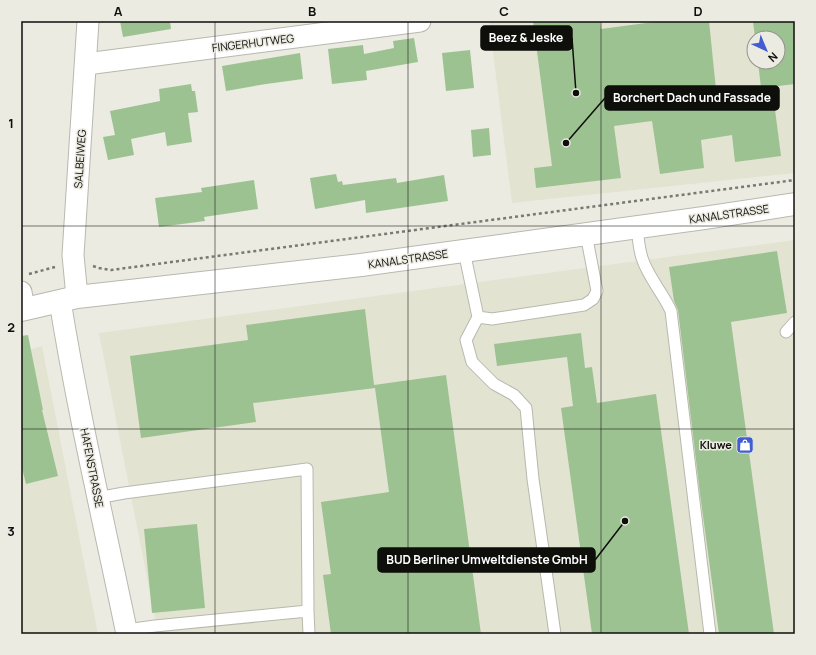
<svg xmlns="http://www.w3.org/2000/svg" width="816" height="655" viewBox="0 0 816 655" font-family="Manrope,sans-serif">
<style>
.built{fill:#e3e3d2;fill-rule:evenodd}
.building{fill:#9dc292}
.lines{fill:none;stroke-linecap:round;stroke-linejoin:round}
.service-casing{stroke:#b8b8af;stroke-width:13}
.minor-casing{stroke:#b8b8af;stroke-width:23}
.tertiary-casing{stroke:#b8b8af;stroke-width:24}
.path{stroke:#797973;stroke-width:2.5;stroke-dasharray:3 3;stroke-linecap:butt}
.service{stroke:#fff;stroke-width:11}
.minor{stroke:#fff;stroke-width:21}
.tertiary{stroke:#fff;stroke-width:22}
.grid{fill:none;stroke:#0e0e0b;stroke-width:1;stroke-opacity:0.55}
.labels{text-anchor:middle;stroke-width:3;stroke-linejoin:round;paint-order:stroke}
.street-label{font-size:11px;fill:#0e0e0b;stroke:#ebebe2}
.poi-label{font-size:11px;font-weight:bold;fill:#0e0e0b;stroke:#ebebe2;text-anchor:end}
.leader{fill:none;stroke:#0e0e0b;stroke-width:1.5}
.callout-dot{fill:#0e0e0b;stroke:#ebebe2;stroke-width:1.5}
.callout{fill:#0e0e0b;stroke:#0e0e0b;stroke-width:1.5}
.callout-label{font-size:12px;text-anchor:middle;font-weight:bold;fill:#fff}
.neatline{fill:none;stroke:#0e0e0b;stroke-width:1.5}
.grid-label{font-size:13px;text-anchor:middle;font-weight:bold;fill:#0e0e0b}
</style>
<rect width="100%" height="100%" fill="#ebebe2"/>
<path class="built" d="M489,21H795V173L512,203ZM754,38H778V62H754Z
M795,240V634H158L99,333Z
M42,346L98,634H21V352Z"/>
<path class="building" d="M120,21H170L171,29L123,37Z
M533,21H600L601,29L661,21H709L718,109L774,102L781,156L735,162L732,135L701,140L704,168L660,174L652,121L614,126L621,178L536,188L534,168L552,166Z
M753,21H795V84L761,88L758,62H778V38H755Z
M414,38L418,62L366,71L367,80L332,84L328,49L363,45L364,54L394,48L393,41Z
M470,50L474,88L446,91L442,53Z
M300,53L303,79L266,84L226,91L222,66Z
M191,84L192,91H195L198,112L188,113L192,142L167,146L165,132L131,139L134,155L108,160L103,137L115,135L110,111L160,101L159,89Z
M489,128L491,155L473,157L471,130Z
M336,174L338,182L342,181L343,185L396,178L397,183L444,175L448,201L366,213L365,200L315,209L310,178Z
M254,180L258,209L204,217L205,221L159,227L155,198L202,192L201,188Z
M777,251L787,313L731,322L774,634H719L700,494L678,310L674,301L669,267Z
M365,309L374,385L446,375L481,634H331L323,575L331,574L321,502L389,492L375,388L253,403L256,422L141,438L130,356L248,340L246,325Z
M581,333L585,368L592,367L597,403L656,394L689,634H592L561,408L573,406L567,357L497,366L494,344Z
M28,335L43,410H42L58,476L26,484L21,464V336Z
M197,524L205,608L152,613L144,529Z"/>
<g class="lines">
<defs>
<path id="service" d="M637,227C638,237 639,249 642,258C648,277 663,293 671,311L710,634
M464,251L478,317L492,319L584,305L593,299L597,291L586,234
M478,317L466,340L472,362L494,384L514,395L526,408L533,479L555,634
M786,332L795,322
M97,498L124,493L307,469L308,611L155,626L126,630
M308,611L309,634"/>
<path id="minor" d="M86,64L420,21
M21,292L24,309
M77,297L73,255L88,21
M60,301C78,413 104,523 127,634"/>
<path id="tertiary" d="M21,310L77,297L361,265L704,218L795,204"/>
</defs>
<use href="#service" class="service-casing"/>
<use href="#minor" class="minor-casing"/>
<use href="#tertiary" class="tertiary-casing"/>
<path class="path" d="M93,266L99,268L111,270L795,180
M29,274L55,267"/>
<use href="#service" class="service"/>
<use href="#minor" class="minor"/>
<use href="#tertiary" class="tertiary"/>
</g>
<path class="grid" d="M215,21V634M408,21V634M601,21V634M21,226H795M21,429H795"/>
<defs>
<symbol id="shop-square" viewBox="-11 -11 22 22"><rect x="-9" y="-9" width="18" height="18" rx="4" fill="#415dd0" stroke="#ebebe2"/><path d="M-5-2.5h2.3a2.7 3.5 0 0 1 5.4 0H5L5.5 6h-11ZM-1.5-2.5h3a1.5 2.3 0 0 0-3 0Z" fill="#fff"/></symbol>
</defs>
<g fill-rule="evenodd">
<use href="#shop-square" x="735" y="435" width="20" height="20"/>
</g>
<g class="labels">
<g class="street-label">
<text transform="translate(253 43) rotate(-7)" y="4">FINGERHUTWEG</text>
<text transform="translate(80 159) rotate(-86)" y="4">SALBEIWEG</text>
<text transform="translate(729 214) rotate(-8)" y="4">KANALSTRASSE</text>
<text transform="translate(408 259) rotate(-8)" y="4">KANALSTRASSE</text>
<text transform="translate(92 468) rotate(79)" y="4">HAFENSTRASSE</text>
</g>
<g class="poi-label">
<text x="732" y="449">Kluwe</text>
</g>
</g>
<path class="leader" d="M576 93L572 38M566 143L605 98M625 521L595 560"/>
<g class="callout-dot">
<circle cx="576" cy="93" r="4"/>
<circle cx="566" cy="143" r="4"/>
<circle cx="625" cy="521" r="4"/>
</g>
<g class="callout">
<rect x="481" y="26" width="91" height="24" rx="4"/>
<rect x="605" y="86" width="174" height="24" rx="4"/>
<rect x="378" y="548" width="217" height="24" rx="4"/>
</g>
<g class="callout-label">
<text x="526" y="42">Beez &amp; Jeske</text>
<text x="692" y="102">Borchert Dach und Fassade</text>
<text x="487" y="564">BUD Berliner Umweltdienste GmbH</text>
</g>
<rect width="816" height="655" fill="none" stroke="#ebebe2" stroke-width="44"/>
<g transform="translate(766 50) rotate(136)"><circle r="19" fill="#ebebe2" stroke="#93938c"/>
<path d="M0-3L7 15L0 10L-7 15Z" fill="#415dd0"/>
<text y="-6" font-size="11" font-weight="bold" text-anchor="middle" fill="#0e0e0b">N</text>
</g>
<rect x="22" y="22" width="772" height="611" class="neatline"/>
<g class="grid-label">
<text x="118" y="16">A</text>
<text x="312" y="16">B</text>
<text x="504" y="16">C</text>
<text x="698" y="16">D</text>
<text x="11" y="128">1</text>
<text x="11" y="332">2</text>
<text x="11" y="536">3</text>
</g>
</svg>
